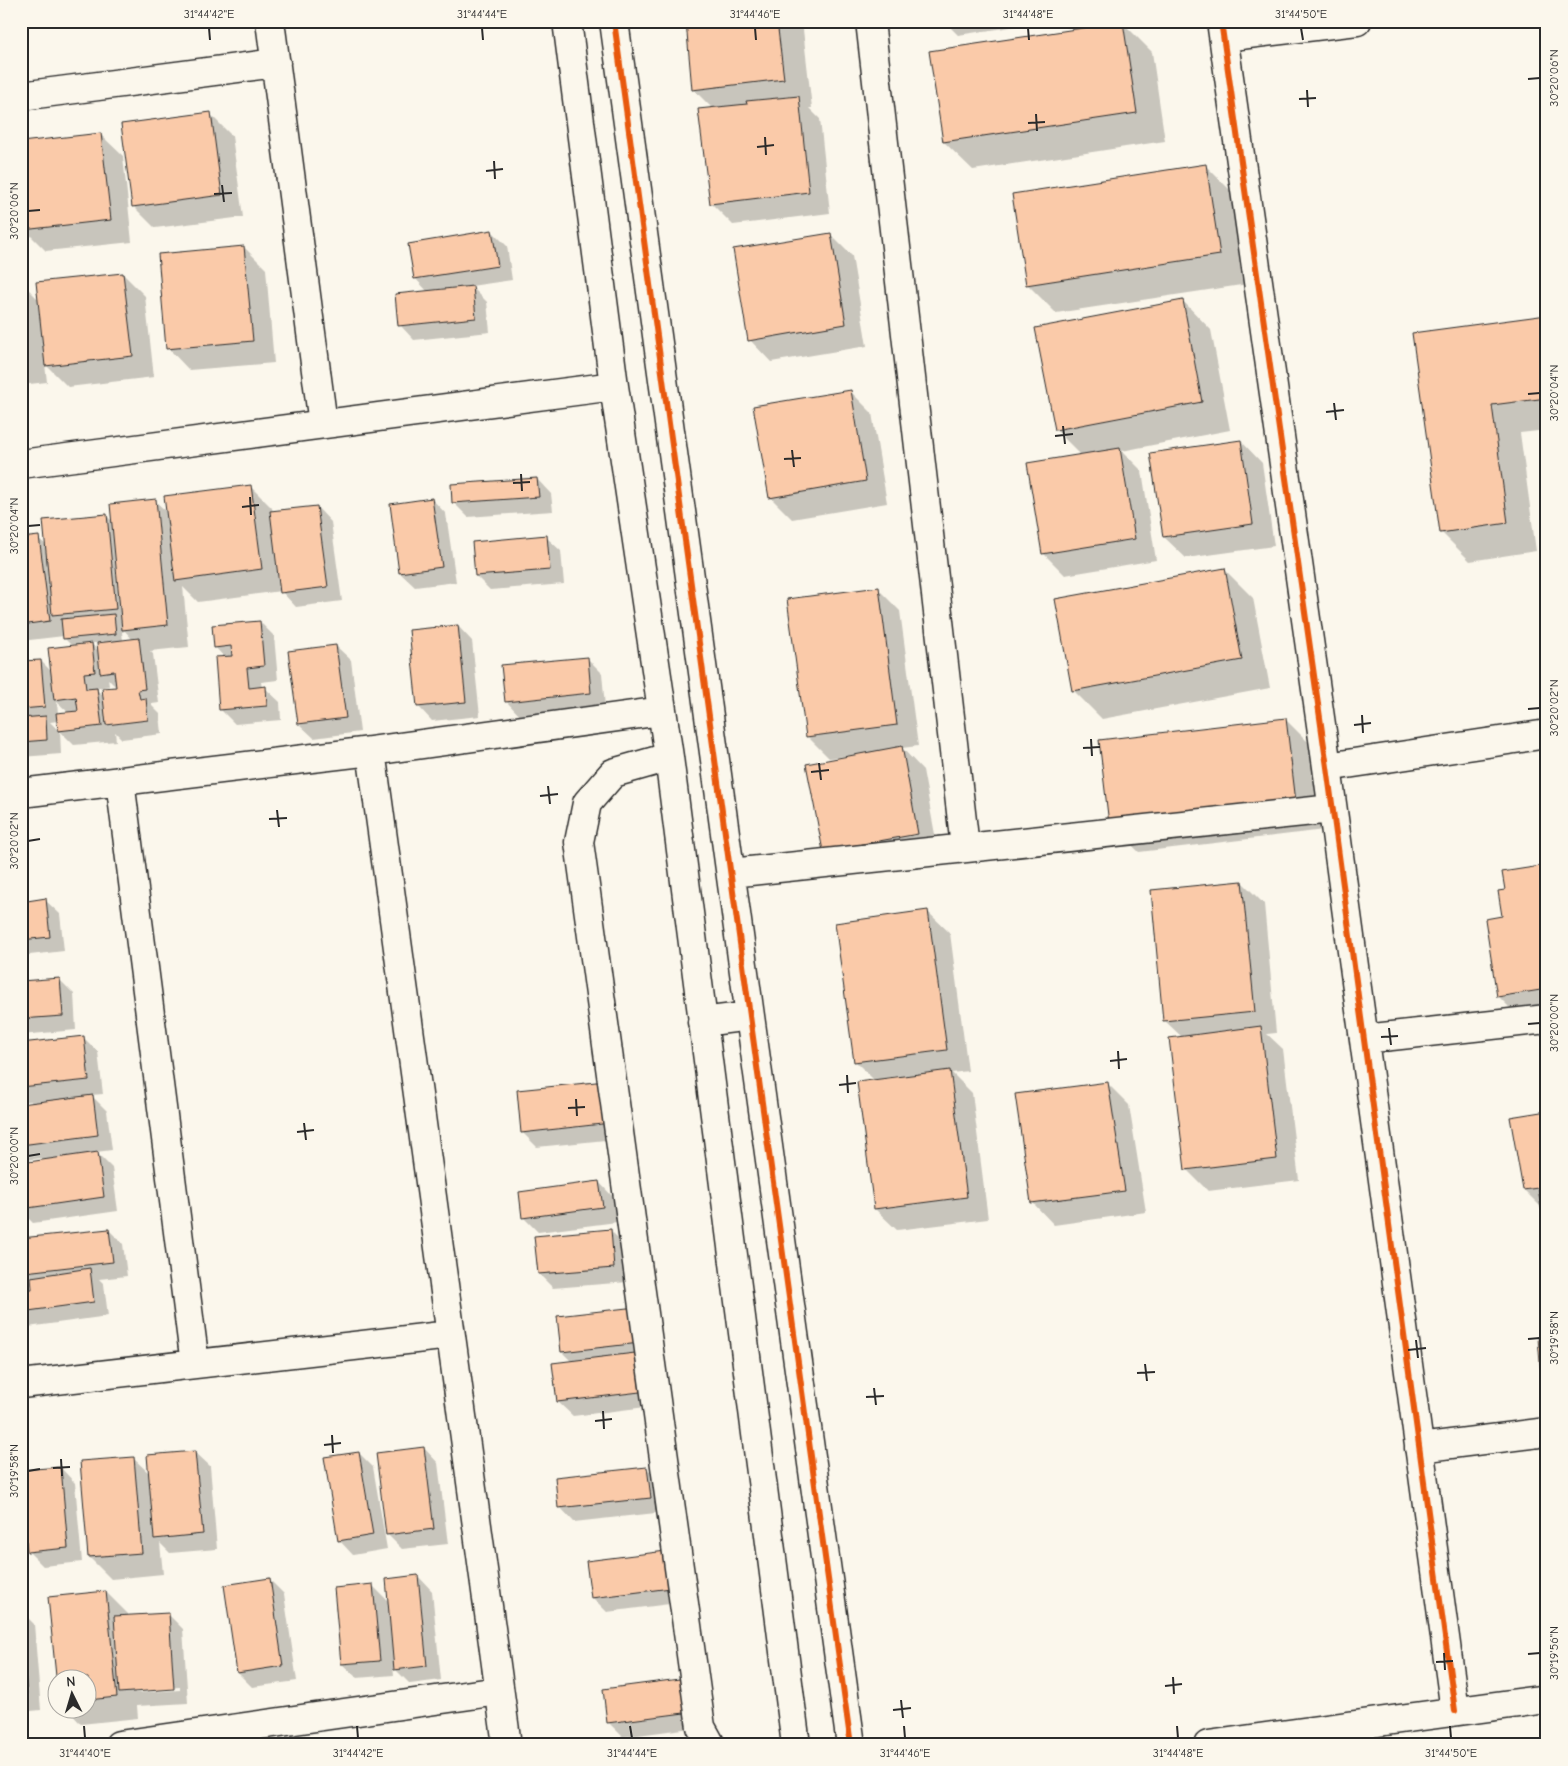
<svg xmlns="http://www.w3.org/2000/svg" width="1568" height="1766" viewBox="0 0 1568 1766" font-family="'Comic Neue',sans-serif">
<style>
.shadow{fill:#0003;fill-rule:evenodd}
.building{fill:#facaa9;stroke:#2b2b2b}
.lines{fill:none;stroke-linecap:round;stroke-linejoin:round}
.minor-casing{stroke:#2b2b2b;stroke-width:31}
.minor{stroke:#fbf7ec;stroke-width:28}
.cycleway-casing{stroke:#fbf7ec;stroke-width:9}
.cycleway{stroke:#e8590c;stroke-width:6}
.ticks{fill:none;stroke:#2b2b2b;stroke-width:2}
.neatline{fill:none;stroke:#2b2b2b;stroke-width:2}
.ticks-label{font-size:12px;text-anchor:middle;fill:#2b2b2b}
</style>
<rect width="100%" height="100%" fill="#fbf7ec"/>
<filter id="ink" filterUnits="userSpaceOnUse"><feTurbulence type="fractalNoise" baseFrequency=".02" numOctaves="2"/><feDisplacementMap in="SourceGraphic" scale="10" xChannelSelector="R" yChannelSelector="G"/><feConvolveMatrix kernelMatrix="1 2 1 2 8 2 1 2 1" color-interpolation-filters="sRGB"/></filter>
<g filter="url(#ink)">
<path class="shadow" d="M686,21H802L812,108H809L820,119L830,213L733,225L711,203L713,109L693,89Z
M944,21H1050L958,35Z
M1123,23L1152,52L1165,141L973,170L944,142L931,52Z
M210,114L232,136L243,217L155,228L134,207Z
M101,135L123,156L132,242L46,251L24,229Z
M1206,166L1234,194L1248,284L1056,313L1027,284Z
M492,231L507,246L512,280L471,286L487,302L490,332L414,340L400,325L428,292L415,278Z
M830,234L852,256L867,346L771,362L750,340Z
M244,247L266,269L274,363L189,370L168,348Z
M123,274L145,296L154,377L68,387L45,364L47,382L21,385V282L39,300Z
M1183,301L1211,330L1230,430L1122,451L1142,471L1156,560L1065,575L1043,553L1082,456L1056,430Z
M1547,316V430L1520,433L1536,551L1470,561L1441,532L1414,334Z
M850,391L872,413L887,503L792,519L770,497Z
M1241,441L1262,463L1274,546L1186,558L1164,537Z
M537,479L551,494L553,511L468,517L454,503Z
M250,486L272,508L273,512L317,507L331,522L342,601L296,607L281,591L198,602L183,587L189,647L150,651L153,654L159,703L152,704V706L160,714L162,734L122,739L115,732L116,741L74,745L60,731L61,754L21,757V662L41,661L52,672L72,646L64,638V636L21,641V540L38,538L47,546L106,515L113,522L155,501L168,513ZM125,631L133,640L123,641L122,632ZM91,643H98L99,652ZM108,679L117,688L103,689V687L109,686ZM103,687L104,696L98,691V688ZM57,702L69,713L58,714ZM58,721L59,731L50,722Z
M432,499L446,514L456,582L415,587L400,573Z
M546,537L561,551L564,584L490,590L476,576Z
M1225,570L1253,598L1270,688L1102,719L1073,690Z
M878,589L900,611L918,746L902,748L923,770L939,856L824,851L846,758V756L829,758L807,736Z
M260,622L274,636L278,680L261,682L262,688H265L280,702L281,720L235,724L220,709L225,658L215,647Z
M458,626L472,641L480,716L432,721L418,706Z
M336,646L351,660L360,732L314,738L299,724L290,652Z
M587,658L602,673L605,707L520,716L506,701Z
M1285,719L1314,748L1324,830L1139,852L1110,824Z
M1547,866V1013L1520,1018L1498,996L1507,891Z
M1242,882L1264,904L1276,1033L1267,1034L1283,1049L1299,1180L1208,1191L1187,1170L1182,1037L1164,1020Z
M45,900L60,914L64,951L21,956V903Z
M928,912L950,933L968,1071L952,1073L972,1093L988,1219L897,1230L875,1209V1081L856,1062L836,924Z
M59,979L74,994L76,1030L21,1035V982Z
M83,1037L98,1052L103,1094L91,1095L107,1111L112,1150L96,1152L112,1168L118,1211L33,1223L21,1211V1164L44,1161V1158L26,1160L21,1155V1105L32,1104L31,1101L21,1102V1044Z
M606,1082L625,1138L537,1147L522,1132Z
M1107,1083L1129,1105L1146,1212L1054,1225L1033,1203Z
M1547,1112V1232L1542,1208L1524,1190Z
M599,1182L613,1197L617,1222L538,1232L524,1218L520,1193Z
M109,1230L123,1244L127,1276L99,1279L104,1284L108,1316L28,1327L21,1320V1291L34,1290L32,1277L26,1271Z
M610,1230L625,1245L628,1282L553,1288L539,1274Z
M636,1308L654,1406L573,1416L558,1402L553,1364L572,1362L562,1352Z
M424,1448L438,1463L448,1544L402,1549L388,1535Z
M195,1452L210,1466L217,1549L170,1553L160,1543L163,1574L111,1579L89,1557L81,1462L133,1458L150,1474Z
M359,1453L373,1467L387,1549L353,1555L339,1540Z
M61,1468L75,1483L82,1562L43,1566L28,1551Z
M647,1468L661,1483L665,1512L574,1522L560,1507Z
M666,1552L685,1602L607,1612L592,1597Z
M418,1576L432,1591L441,1680L410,1684L393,1667L394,1675L357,1678L342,1664L372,1585L389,1602Z
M270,1580L284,1594L297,1681L252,1687L238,1673Z
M106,1592L128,1614V1617L168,1614L183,1629L188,1703L137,1706L138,1718L81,1724L66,1708H88V1678H58L49,1598ZM180,1687V1690L135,1693V1690Z
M21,1611L34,1624L41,1710L21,1712Z
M687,1679L706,1726L623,1737L608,1722Z"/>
<path class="building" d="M686,21H777L784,79L692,90Z
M1123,22L1137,113L943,142L929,51Z
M799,96L809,192L710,204L698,109L747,104L746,101Z
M211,112L222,195L132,207L121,124Z
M101,133L111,220L23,230L21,212V142Z
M1206,164L1220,255L1026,285L1012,194Z
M492,230L498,266L414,279L408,244Z
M831,233L846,324L748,341L733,249Z
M244,246L253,341L166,349L158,254Z
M123,273L133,356L45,366L36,282Z
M473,286L476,318L398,326L395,294Z
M1183,300L1202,402L1055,430L1035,328Z
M1547,315V398L1492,405L1508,523L1440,533L1412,333Z
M21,317L26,361L21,362Z
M851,390L866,481L769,498L753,406Z
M1241,440L1253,524L1163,537L1150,453Z
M1120,448L1135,539L1042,554L1027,463Z
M537,478L539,497L452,503L451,484Z
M251,485L262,569L175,581L164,496Z
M432,498L442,567L399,573L390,504Z
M156,499L168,625L122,630L110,504Z
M317,506L328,587L280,593L270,511Z
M107,514L116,609L52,615L43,520Z
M547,535L550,570L475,576L472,542Z
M39,536L50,621L21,625V538Z
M1225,568L1242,660L1072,691L1055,599Z
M879,587L897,725L806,737L787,599Z
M114,614L116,634L63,639L61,619Z
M260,621L264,666L247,668L249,688L266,686L267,706L219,710L215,657L232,656L231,646L214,648L212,625Z
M458,625L466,702L417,707L409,630Z
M139,638L145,689L138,690L140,699L146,698L148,720L106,725L102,688L116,687L114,671L100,673L97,643Z
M92,643L95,672L84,673L86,689L97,688L102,726L58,731L56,713L78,711L76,697L54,700L48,648Z
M336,645L346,718L298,724L288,651Z
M588,657L591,693L505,702L501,665Z
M41,660L45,707L21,709V661Z
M46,716L47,740L21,742V718Z
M1286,718L1296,802L1109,824L1099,740Z
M902,746L918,834L823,851L806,764Z
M1547,865V989L1497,997L1485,919L1502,916L1498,891L1505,890L1502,872Z
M1242,881L1255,1012L1163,1021L1151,890Z
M46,898L50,937L21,940V902Z
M928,910L947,1050L854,1062L835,923Z
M60,978L63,1016L21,1019V981Z
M1261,1026L1277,1159L1185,1170L1169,1038Z
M84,1036L89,1080L21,1087V1043Z
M950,1070L967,1197L874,1209L857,1082Z
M606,1081L611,1123L521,1133L517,1090Z
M1108,1082L1125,1191L1031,1203L1015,1094Z
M93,1095L98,1135L21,1145V1104Z
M1547,1111V1232H1545L1538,1188L1523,1190L1510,1117Z
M98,1152L104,1197L21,1209V1163Z
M599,1181L603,1207L522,1218L519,1192Z
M109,1229L113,1262L25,1272L21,1238Z
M611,1229L614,1268L538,1274L534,1236Z
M90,1268L94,1302L21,1312V1290L32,1289L31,1277Z
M636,1307L640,1343L561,1352L557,1316Z
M1547,1336V1415H1544L1538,1337Z
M635,1353L640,1392L557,1402L552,1363Z
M424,1447L434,1529L386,1535L376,1453Z
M195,1451L203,1534L154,1539L147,1455Z
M359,1452L373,1535L338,1541L324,1457Z
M134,1457L142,1553L88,1557L80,1461Z
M61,1467L68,1548L27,1552L21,1470Z
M647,1467L651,1498L558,1508L555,1477Z
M666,1551L671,1588L591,1598L586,1561Z
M418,1575L427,1666L394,1670L386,1579Z
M270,1578L283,1666L237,1673L224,1585Z
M373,1584L380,1661L341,1664L334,1588Z
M106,1591L117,1697L88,1700V1678H58V1696L48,1597Z
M169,1613L174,1689L119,1693L114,1616Z
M21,1620L27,1696H21Z
M687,1678L692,1712L607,1723L603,1689Z"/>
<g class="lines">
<defs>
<path id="minor" d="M270,21L323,424
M567,21L614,386L669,757L796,1745
M614,21L750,1016L851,1745
M870,21L965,847
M1221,21L1327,767L1455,1711
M1224,37L1357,21
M21,96L276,63
M21,464L614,386
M371,751L507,1745
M669,757L613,773L587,803L579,842L701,1727L711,1745
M1327,767L1547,734
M120,781L195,1364
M21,793L371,751L662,711
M731,873L1332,809
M702,1022L750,1016
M1364,1039L1547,1019
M21,1384L450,1335
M1419,1448L1547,1432
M119,1745L499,1691
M1208,1745L1547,1699"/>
</defs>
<use href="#minor" class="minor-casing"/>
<use href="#minor" class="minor"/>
<defs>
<path id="cycleway" d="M614,21L750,1016L851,1745
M1221,21L1327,767L1455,1711"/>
</defs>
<use href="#cycleway" class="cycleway-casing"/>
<use href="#cycleway" class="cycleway"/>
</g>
</g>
<path class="ticks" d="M209,28L210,40M482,28L483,40M755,28L756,40M1028,28L1029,40M1301,28L1303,40M1528,79L1540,78M1307,90L1308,107M1299,99L1316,98M1036,114L1037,131M1028,123L1045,122M765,137L766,155M757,147L774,145M494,161L495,179M486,171L503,169M222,185L224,202M214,194L232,193M28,211L40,210M1528,394L1540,393M1334,403L1336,420M1326,412L1344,410M1063,426L1065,444M1055,436L1073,434M792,450L794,467M784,459L801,458M521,474L522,491M513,483L530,482M250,497L251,515M242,507L259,505M28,526L40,525M1528,709L1540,708M1362,715L1363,733M1354,725L1371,723M1091,739L1092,756M1083,748L1100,747M819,763L821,780M811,772L829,770M548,786L550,804M540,796L558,794M277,810L279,827M269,819L287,818M28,841L40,839M1528,1024L1540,1023M1389,1028L1391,1045M1381,1037L1398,1036M1118,1051L1119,1069M1110,1061L1127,1059M847,1075L848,1093M839,1085L856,1083M576,1099L577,1116M568,1108L585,1107M304,1123L306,1140M297,1132L314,1130M28,1156L40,1154M1528,1339L1540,1338M1416,1340L1418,1358M1408,1350L1426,1348M1145,1364L1147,1381M1137,1373L1155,1372M874,1388L876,1405M866,1397L884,1396M603,1411L604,1429M595,1421L612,1419M332,1435L333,1453M324,1445L341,1443M61,1459L62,1476M53,1468L70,1467M28,1471L40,1469M1444,1653L1445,1670M1528,1654L1540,1653M1436,1662L1453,1661M1173,1677L1174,1694M1165,1686L1182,1684M901,1700L903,1718M893,1710L911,1708M84,1726L85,1738M357,1726L358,1738M630,1726L632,1738M904,1726L905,1738M1177,1726L1178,1738M1450,1726L1451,1738"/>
<rect width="1568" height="1766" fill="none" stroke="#fbf7ec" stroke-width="55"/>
<g transform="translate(72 1694) rotate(355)"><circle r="24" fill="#fbf7ec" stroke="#a8a59f"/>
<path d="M0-4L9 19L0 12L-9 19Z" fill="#2b2b2b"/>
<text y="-8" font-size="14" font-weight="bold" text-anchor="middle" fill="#2b2b2b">N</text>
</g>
<rect x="28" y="28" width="1512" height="1710" class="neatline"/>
<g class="ticks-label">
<text x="209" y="18">31°44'42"E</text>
<text x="482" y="18">31°44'44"E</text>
<text x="755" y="18">31°44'46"E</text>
<text x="1028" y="18">31°44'48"E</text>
<text x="1301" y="18">31°44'50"E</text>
<text transform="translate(1554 78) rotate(-90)" y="4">30°20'06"N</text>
<text transform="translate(14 211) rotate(-90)" y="4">30°20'06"N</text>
<text transform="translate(1554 393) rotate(-90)" y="4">30°20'04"N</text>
<text transform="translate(14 526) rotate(-90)" y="4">30°20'04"N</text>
<text transform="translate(1554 708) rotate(-90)" y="4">30°20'02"N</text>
<text transform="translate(14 841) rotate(-90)" y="4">30°20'02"N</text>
<text transform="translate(1554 1023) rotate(-90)" y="4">30°20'00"N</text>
<text transform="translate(14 1156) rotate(-90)" y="4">30°20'00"N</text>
<text transform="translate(1554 1338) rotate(-90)" y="4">30°19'58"N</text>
<text transform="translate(14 1471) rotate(-90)" y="4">30°19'58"N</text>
<text transform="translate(1554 1653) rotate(-90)" y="4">30°19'56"N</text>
<text x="85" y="1757">31°44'40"E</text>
<text x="358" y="1757">31°44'42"E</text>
<text x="632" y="1757">31°44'44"E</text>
<text x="905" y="1757">31°44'46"E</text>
<text x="1178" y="1757">31°44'48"E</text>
<text x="1451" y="1757">31°44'50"E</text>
</g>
</svg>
